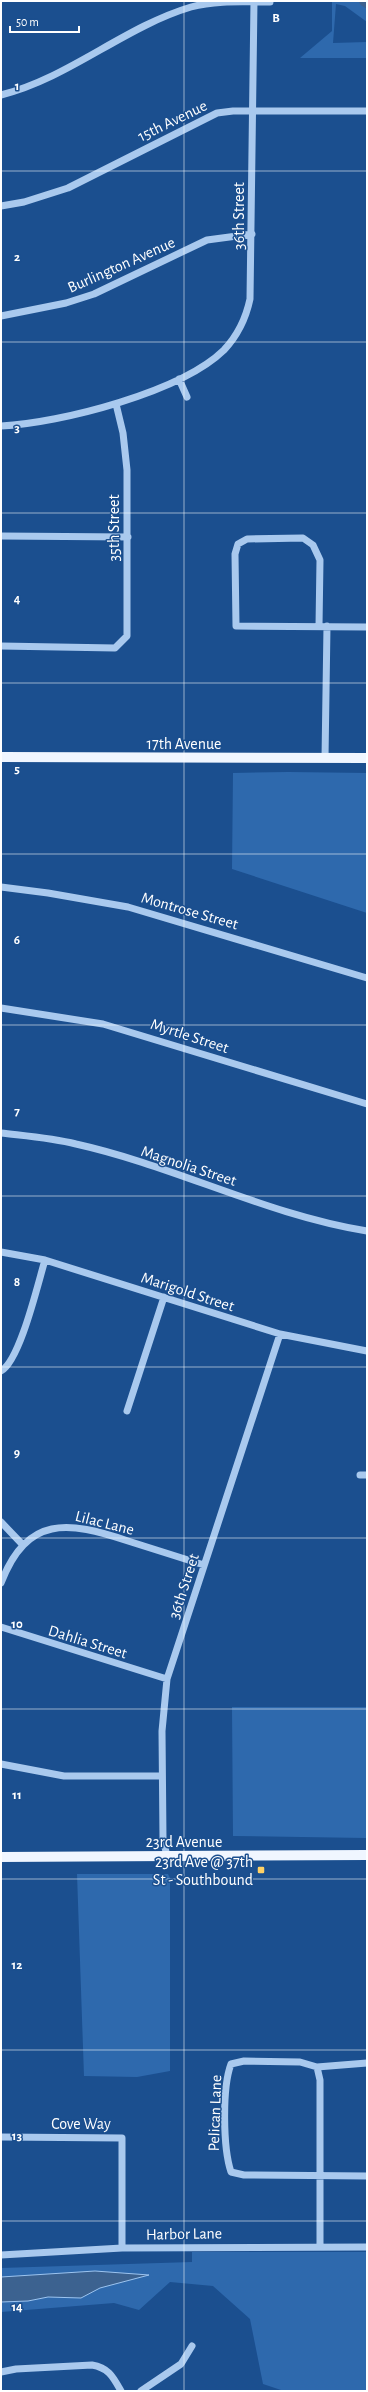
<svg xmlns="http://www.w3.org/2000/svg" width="368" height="2392" viewBox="0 0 368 2392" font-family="'Alegreya Sans',sans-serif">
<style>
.green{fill:#2e69ad}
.water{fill:#3c6290;stroke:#9cc4f0}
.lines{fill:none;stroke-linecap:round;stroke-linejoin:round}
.canal{stroke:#3c6290;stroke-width:10}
.minor{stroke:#a9c9ee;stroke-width:7}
.major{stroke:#f0f6ff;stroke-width:10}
.grid{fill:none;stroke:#fff;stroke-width:1;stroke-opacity:0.55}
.poi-dot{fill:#ffd166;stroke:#1b4f8f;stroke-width:1.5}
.labels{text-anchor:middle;stroke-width:3;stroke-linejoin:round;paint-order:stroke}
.street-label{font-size:16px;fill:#fff;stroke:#1b4f8f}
.poi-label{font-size:16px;fill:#fff;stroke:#1b4f8f;text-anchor:end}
.grid-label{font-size:13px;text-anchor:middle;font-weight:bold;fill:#fff;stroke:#1b4f8f;stroke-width:3;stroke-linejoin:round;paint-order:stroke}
</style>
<rect width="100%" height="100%" fill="#1b4f8f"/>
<path class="green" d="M332,1H359L367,9V22L345,6L336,4L333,43L367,42V58H300L332,31Z
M288,772L367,773V913L232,869L233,773Z
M232,1707H367L366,1838L233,1836Z
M77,1874H168L170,1878V2071L137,2077L84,2076Z
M192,2252H367V2391H284L263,2384L250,2319L213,2286L170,2282L139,2310L114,2303L1,2312V2268L192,2262Z"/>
<path class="water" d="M95,2271L149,2275L100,2288L81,2298L48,2297L28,2301L1,2302V2277Z"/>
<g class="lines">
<path class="canal" d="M364,1L367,3"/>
<path class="minor" d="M1,95C69,78 124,27 191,7C216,0 244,2 270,2
M1,206L24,202L68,188L217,113L233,111H367
M1,316L66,303L94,294L207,240L252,234
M179,379L187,397
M1,426C61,423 181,392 224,350C238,335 246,318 250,299L254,1
M1,536L128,537
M319,626L320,560L313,545L303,538L247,539L238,544L235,554L236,626L367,627
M1,646L115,648L127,636V470L123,433L116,404
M325,758L327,626
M1,887L48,893L128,907L367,978
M1,1008L103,1024L367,1104
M1,1133C26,1136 52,1138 76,1144C175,1166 267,1215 367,1231
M1,1252L45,1260L280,1334L367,1351
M1,1371C20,1361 38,1283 45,1260
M127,1411L164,1297
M360,1475H367
M1,1522L22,1544
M1,1583C27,1515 68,1521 128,1541C153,1549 178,1557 204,1565
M1,1627L167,1679
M1,1764L64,1776H162
M167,1856L163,1839L162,1731L167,1679L280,1334
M367,2063L317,2067L300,2062L244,2061L231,2064C222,2088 223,2148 231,2172L244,2175L367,2176
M317,2067L320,2080V2247
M1,2137L122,2138V2248
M1,2255L122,2248L367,2247
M1,2372L16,2369L92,2365C109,2368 113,2377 121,2391
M141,2391L181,2364L192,2346"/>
<path class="major" d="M1,757L367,758
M1,1857L367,1855"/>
</g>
<path class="grid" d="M184,1V2391M1,171H367M1,342H367M1,513H367M1,683H367M1,854H367M1,1025H367M1,1196H367M1,1367H367M1,1538H367M1,1709H367M1,1879H367M1,2050H367M1,2221H367"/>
<rect class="poi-dot" x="257" y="1866" width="8" height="8" rx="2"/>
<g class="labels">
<g class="street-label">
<text transform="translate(172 120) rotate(-26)" y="6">15th Avenue</text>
<text transform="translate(238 216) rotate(-90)" y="6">36th Street</text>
<text transform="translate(121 264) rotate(-24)" y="6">Burlington Avenue</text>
<text transform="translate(113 528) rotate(-90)" y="6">35th Street</text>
<text x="184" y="749">17th Avenue</text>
<text transform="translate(190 910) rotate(16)" y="6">Montrose Street</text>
<text transform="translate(190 1035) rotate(18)" y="6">Myrtle Street</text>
<text transform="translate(189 1165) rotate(18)" y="6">Magnolia Street</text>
<text transform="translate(188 1291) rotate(18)" y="6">Marigold Street</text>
<text transform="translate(105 1522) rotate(14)" y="6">Lilac Lane</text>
<text transform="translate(183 1586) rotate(-72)" y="6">36th Street</text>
<text transform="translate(88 1641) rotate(17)" y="6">Dahlia Street</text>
<text x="184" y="1847">23rd Avenue</text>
<text transform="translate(214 2113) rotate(-88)" y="6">Pelican Lane</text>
<text x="81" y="2129">Cove Way</text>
<text transform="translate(184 2233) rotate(-1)" y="6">Harbor Lane</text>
</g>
<g class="poi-label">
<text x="253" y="1867">23rd Ave @ 37th<tspan x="253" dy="18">St - Southbound</tspan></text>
</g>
</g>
<g class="grid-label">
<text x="276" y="22">B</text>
<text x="17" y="90">1</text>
<text x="17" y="261">2</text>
<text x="17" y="432">3</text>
<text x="17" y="603">4</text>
<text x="17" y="773">5</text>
<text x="17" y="944">6</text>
<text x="17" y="1115">7</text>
<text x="17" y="1286">8</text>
<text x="17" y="1457">9</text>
<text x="17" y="1628">10</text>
<text x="17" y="1799">11</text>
<text x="17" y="1969">12</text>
<text x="17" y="2140">13</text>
<text x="17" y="2311">14</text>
</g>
<rect width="368" height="2392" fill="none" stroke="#ffffff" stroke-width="4"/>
<path d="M10 26v6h69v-6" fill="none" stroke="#ffffff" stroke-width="2"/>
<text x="16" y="26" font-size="12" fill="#ffffff" stroke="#1b4f8f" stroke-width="3" paint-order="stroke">50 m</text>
</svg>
